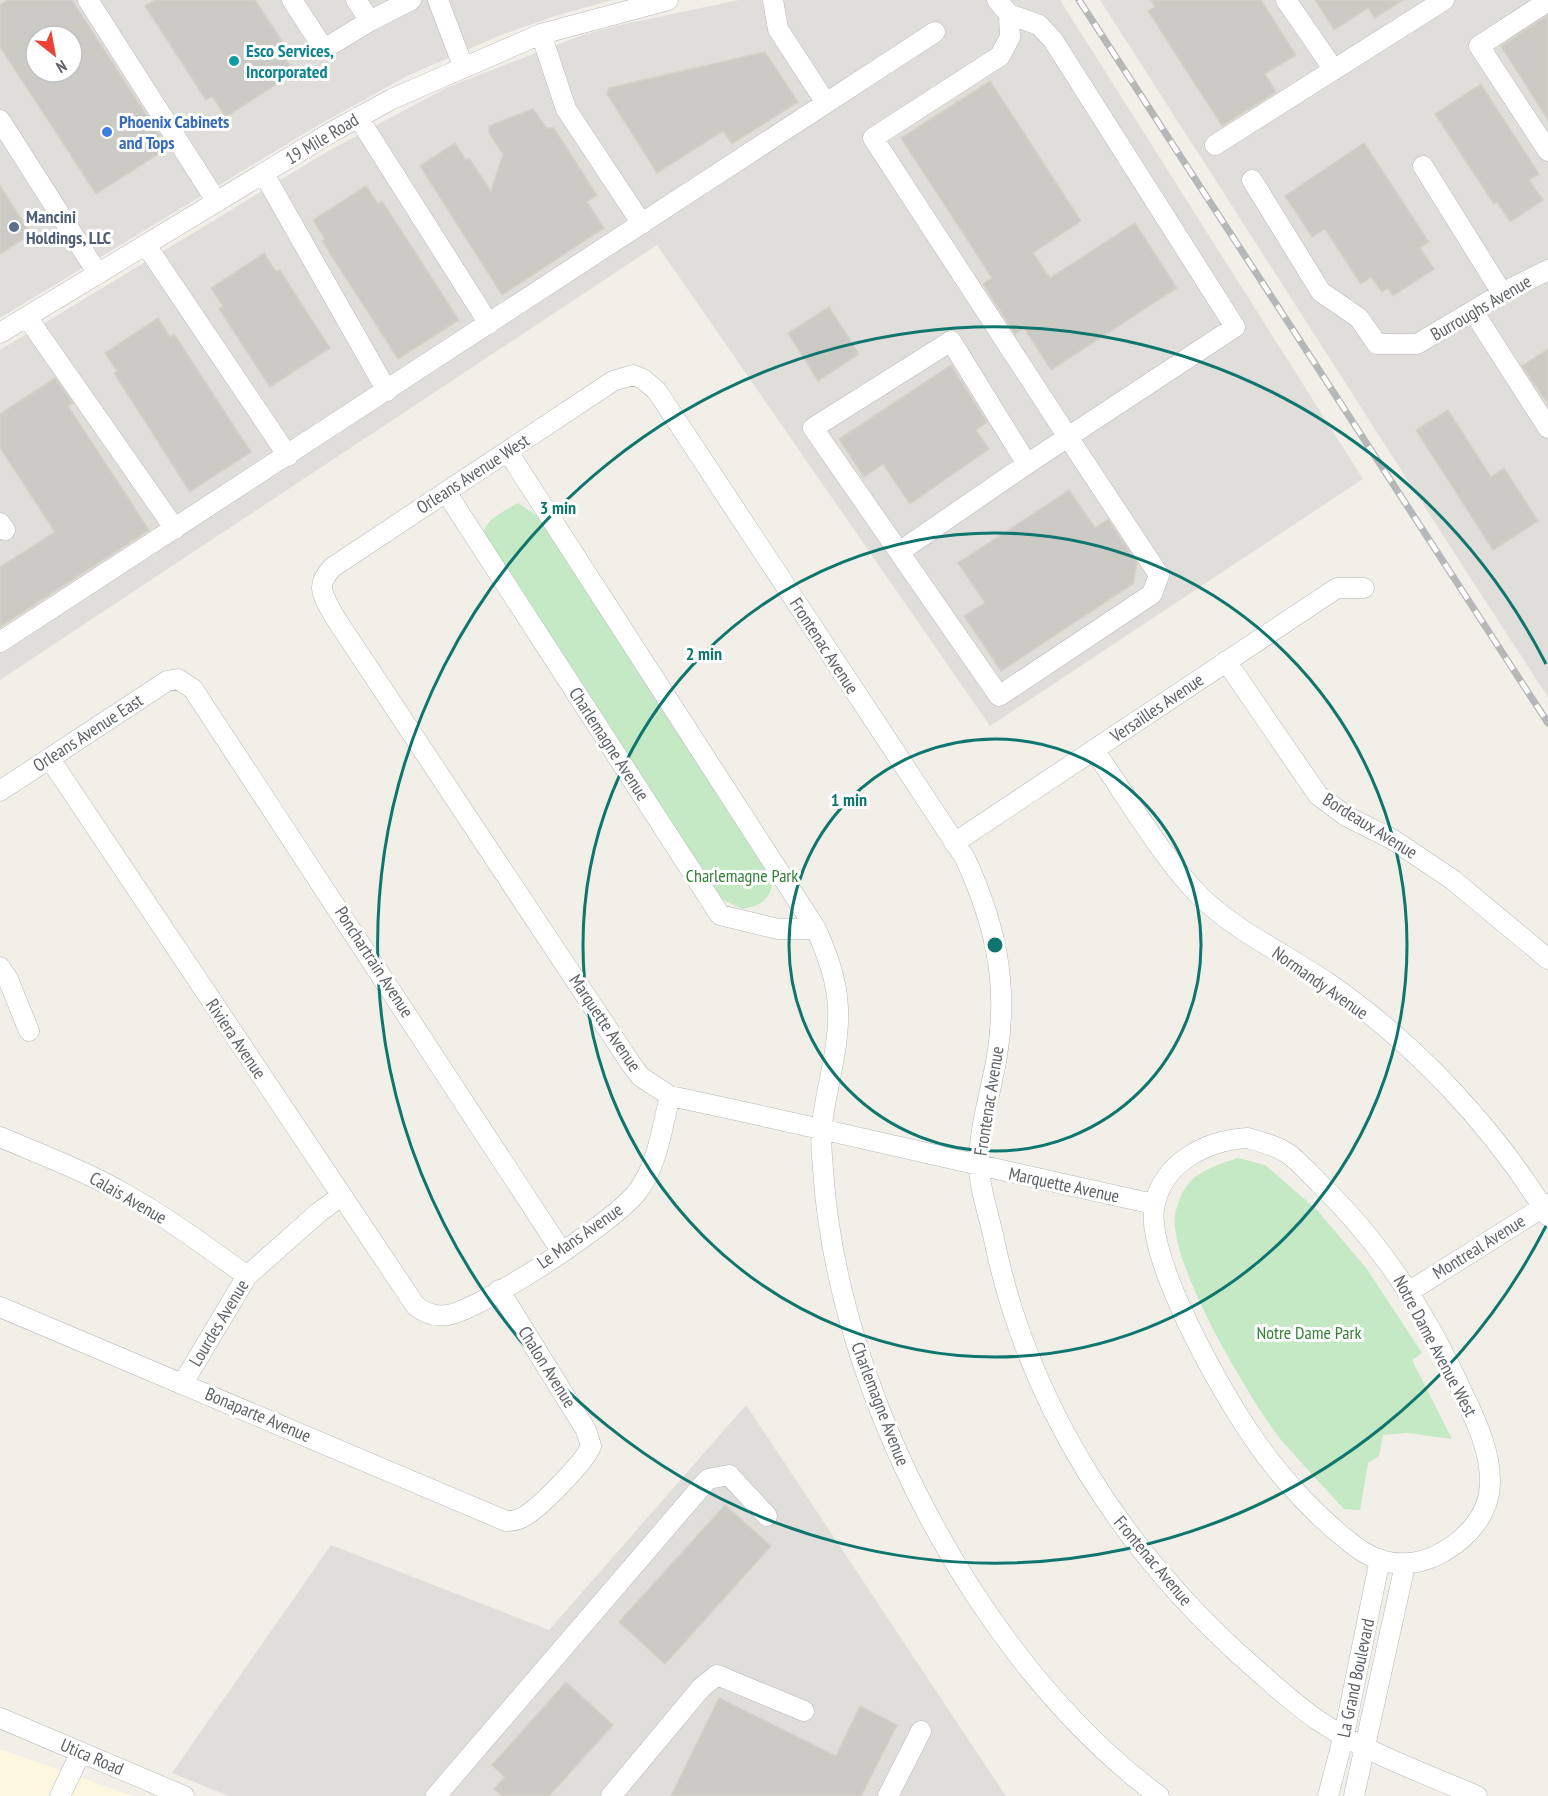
<svg xmlns="http://www.w3.org/2000/svg" width="1548" height="1796" viewBox="0 0 1548 1796" font-family="'PT Sans Narrow',sans-serif">
<style>
.commercial{fill:#fef7e0}
.industrial{fill:#e0deda;fill-rule:evenodd}
.green{fill:#c5e8c5}
.building{fill:#cccac5;stroke:#d6d1c6;stroke-width:1.5;fill-rule:evenodd}
.lines{fill:none;stroke-linecap:round;stroke-linejoin:round}
.minor-casing{stroke:#b5b8bc;stroke-width:21}
.minor{stroke:#fff;stroke-width:20}
.rail-casing{stroke:#b6b7b8;stroke-width:7}
.rail{stroke:#fff;stroke-width:4.5;stroke-dasharray:14;stroke-linecap:butt}
.ring{fill:none;stroke:#0f766e;stroke-width:3}
.culture-dot{fill:#0f9aa8;stroke:#fff;stroke-width:2}
.shop-dot{fill:#3f7fe0;stroke:#fff;stroke-width:2}
.service-dot{fill:#5c6f8a;stroke:#fff;stroke-width:2}
.labels{text-anchor:middle;stroke-width:6;stroke-linejoin:round;paint-order:stroke}
.culture-label{font-size:18px;font-weight:bold;fill:#0d838f;stroke:#fff;text-anchor:start}
.shop-label{font-size:18px;font-weight:bold;fill:#366cbe;stroke:#fff;text-anchor:start}
.street-label{font-size:18px;fill:#5f6368;stroke:#fff}
.service-label{font-size:18px;font-weight:bold;fill:#4e5e75;stroke:#fff;text-anchor:start}
.park-label{font-size:18px;fill:#348238;stroke:#fff}
.centre{fill:#0f766e;stroke:#fff;stroke-width:3}
.ring-label{font-size:18px;text-anchor:middle;font-weight:bold;fill:#0f766e;stroke:#fff;stroke-width:6;stroke-linejoin:round;paint-order:stroke}
</style>
<rect width="100%" height="100%" fill="#f1efe8"/>
<path class="commercial" d="M0,1749L133,1796H0Z"/>
<path class="industrial" d="M0,0H612L555,16L501,35L407,76L315,127L0,318ZM36,36H72V72H36Z
M739,0H1060L1363,479L990,726L657,245L0,680V350L330,150L448,87L580,36L615,26Z
M1100,0H1548V697L1480,593Z
M746,1405L1006,1796H229L172,1773L331,1545L549,1630Z"/>
<path class="green" d="M518,503L537,516L773,873C773,895 766,905 743,909L723,900L484,539C480,521 505,511 518,503Z
M1238,1158L1265,1165L1317,1210L1367,1269L1422,1353L1412,1360L1452,1439L1407,1433L1383,1435L1379,1456L1368,1463L1360,1510L1344,1509C1323,1486 1302,1464 1282,1441C1251,1402 1169,1264 1175,1216C1176,1209 1180,1196 1184,1190C1196,1170 1218,1165 1238,1158Z"/>
<path class="building" d="M8,0H72L168,148L96,194L0,47V5ZM36,36H72V72H36Z
M155,0H255L286,47L280,51L295,72L226,117L212,96L206,100L145,6Z
M1151,0H1261L1296,55L1265,74L1276,92L1222,126L1148,11L1155,7Z
M1315,0H1403L1375,18L1368,8L1334,30Z
M1548,15V120L1501,46Z
M765,52L798,102L732,144L723,131L657,173L607,94L609,88Z
M990,81L1081,221L1033,253L1050,278L1135,223L1177,288L1051,370L1024,328L1015,334L983,284L992,278L901,138Z
M1481,84L1539,174L1529,180L1543,200L1510,222L1497,202L1494,204L1435,114Z
M533,109L547,128H554L597,195L587,202L604,228L502,295L420,166L455,143L466,160L469,158L491,191L503,154L489,133V126Z
M1364,143L1429,242L1420,248L1434,269L1393,296L1388,288L1382,292L1371,277L1361,284L1325,229L1312,237L1285,196Z
M0,186L31,234L0,254Z
M366,186L378,204L382,201L459,320L398,359L322,241L325,239L313,220Z
M264,253L276,272L280,270L330,348L270,387L219,309L223,306L211,288Z
M829,307L859,354L818,381L788,333Z
M158,318L170,337L174,334L251,452L190,492L114,373L117,371L105,353Z
M1548,349V404L1522,366Z
M951,365L987,422L976,430L989,449L910,504L883,464L864,477L839,439Z
M55,378L73,403L68,406L149,530L0,627V567L55,532L0,448V414Z
M1448,410L1491,477L1504,468L1538,521L1493,550L1416,430Z
M1069,490L1095,528L1108,519L1137,563L1133,584L1001,671L964,616L985,603L958,563Z
M725,1505L771,1546L665,1664L619,1622Z
M566,1682L613,1725L549,1796H502L494,1789L505,1777L492,1765Z
M719,1698L836,1756L860,1706L897,1725L861,1796H671Z"/>
<g class="lines">
<defs>
<path id="minor" d="M88,0L217,202
M292,0L324,49L370,21L411,0
M356,0L370,21
M438,0L463,66
M773,0L778,29L826,103
M997,0L1009,14L1039,25L1053,40L1235,327L1068,437L873,138L1000,56L1010,37L1009,14
M1286,0L1334,70
M1548,1L1479,46L1548,151
M541,34L566,109L642,224
M358,117L489,324
M0,120L98,274
M1215,145L1444,0
M1423,166L1502,293
M264,174L387,391
M1252,180L1321,292L1359,318L1377,344H1417L1508,290L1548,270
M146,245L288,456
M1473,311L1548,428
M27,317L175,529
M0,333L330,133L392,99L541,34L668,0
M951,341L1027,464L1068,437L1159,575L1152,594L999,696L813,428Z
M508,452L816,929C827,954 837,980 838,1008C840,1047 826,1087 822,1125C820,1139 822,1155 823,1169C837,1392 979,1663 1159,1796
M446,492L720,915L778,929H816
M0,523L5,530
M899,552L1027,464
M0,642L935,32
M1226,661L1318,795L1346,816L1392,839L1453,880L1548,959
M1094,750C1126,795 1165,863 1204,900C1241,934 1287,955 1328,983C1415,1043 1493,1126 1548,1216
M50,759L415,1305C425,1314 435,1317 448,1315C484,1308 617,1220 638,1191C658,1164 662,1127 670,1096
M0,791L167,681L178,679L193,689L562,1252
M954,843L1337,588H1364
M0,967L8,979L29,1031
M0,1137C42,1155 85,1171 125,1194C168,1218 207,1247 247,1276
M1248,1138C1262,1142 1278,1146 1290,1155C1300,1163 1310,1174 1319,1183C1383,1244 1428,1316 1464,1396C1477,1423 1491,1453 1490,1484C1489,1518 1462,1544 1433,1557C1404,1569 1377,1564 1352,1544C1316,1516 1280,1477 1254,1439C1223,1395 1142,1254 1155,1203C1165,1161 1208,1140 1248,1138Z
M1154,1204C992,1169 832,1130 670,1096L641,1077L631,1064L334,616C323,595 314,586 333,567L613,381L633,375L643,379L657,391L965,858C995,923 1009,983 997,1056C991,1092 979,1127 979,1165C979,1188 989,1215 994,1239C1028,1406 1124,1553 1251,1665C1273,1684 1295,1705 1319,1721C1366,1753 1424,1773 1477,1796
M1410,1291L1548,1204
M0,1307L506,1521C513,1521 519,1520 525,1516C540,1507 585,1462 591,1446L586,1430L499,1290
M183,1383L247,1276L318,1213L341,1196
M0,1718L184,1796
M60,1796L81,1752
M436,1796L708,1479L729,1475L767,1516
M611,1796L701,1688L717,1675L804,1711
M888,1796L921,1731
M1328,1796L1344,1735L1380,1559
M1354,1796L1405,1565"/>
</defs>
<use href="#minor" class="minor-casing"/>
<use href="#minor" class="minor"/>
<defs>
<path id="rail" d="M1079,0L1548,723"/>
</defs>
<use href="#rail" class="rail-casing"/>
<use href="#rail" class="rail"/>
</g>
<g class="ring">
<circle cx="995" cy="945" r="206"/>
<circle cx="995" cy="945" r="412"/>
<path d="M1546 1226A618 618 0 1 1 1546 664"/>
</g>
<circle class="culture-dot" cx="234" cy="61" r="6"/>
<circle class="shop-dot" cx="107" cy="132" r="6"/>
<circle class="service-dot" cx="14" cy="227" r="6"/>
<g class="labels">
<g class="culture-label">
<text x="246" y="57">Esco Services,<tspan x="246" dy="21">Incorporated</tspan></text>
</g>
<g class="shop-label">
<text x="119" y="128">Phoenix Cabinets<tspan x="119" dy="21">and Tops</tspan></text>
</g>
<g class="street-label">
<text transform="translate(322 139) rotate(-31)" y="6">19 Mile Road</text>
<text transform="translate(1481 308) rotate(-30)" y="6">Burroughs Avenue</text>
<text transform="translate(473 474) rotate(-33)" y="6">Orleans Avenue West</text>
<text transform="translate(824 646) rotate(57)" y="6">Frontenac Avenue</text>
<text transform="translate(1157 708) rotate(-34)" y="6">Versailles Avenue</text>
<text transform="translate(88 733) rotate(-33)" y="6">Orleans Avenue East</text>
<text transform="translate(609 744) rotate(57)" y="6">Charlemagne Avenue</text>
<text transform="translate(1370 826) rotate(32)" y="6">Bordeaux Avenue</text>
<text transform="translate(374 962) rotate(57)" y="6">Ponchartrain Avenue</text>
<text transform="translate(1320 983) rotate(35)" y="6">Normandy Avenue</text>
<text transform="translate(605 1023) rotate(56)" y="6">Marquette Avenue</text>
<text transform="translate(236 1039) rotate(56)" y="6">Riviera Avenue</text>
<text transform="translate(989 1101) rotate(-81)" y="6">Frontenac Avenue</text>
<text transform="translate(1064 1185) rotate(12)" y="6">Marquette Avenue</text>
<text transform="translate(128 1198) rotate(30)" y="6">Calais Avenue</text>
<text transform="translate(580 1236) rotate(-35)" y="6">Le Mans Avenue</text>
<text transform="translate(1479 1247) rotate(-32)" y="6">Montreal Avenue</text>
<text transform="translate(219 1323) rotate(-59)" y="6">Lourdes Avenue</text>
<text transform="translate(1435 1346) rotate(62)" y="6">Notre Dame Avenue West</text>
<text transform="translate(547 1367) rotate(58)" y="6">Chalon Avenue</text>
<text transform="translate(880 1404) rotate(69)" y="6">Charlemagne Avenue</text>
<text transform="translate(258 1415) rotate(23)" y="6">Bonaparte Avenue</text>
<text transform="translate(1153 1561) rotate(50)" y="6">Frontenac Avenue</text>
<text transform="translate(1356 1678) rotate(-78)" y="6">La Grand Boulevard</text>
<text transform="translate(92 1757) rotate(23)" y="6">Utica Road</text>
</g>
<g class="service-label">
<text x="26" y="223">Mancini<tspan x="26" dy="21">Holdings, LLC</tspan></text>
</g>
<g class="park-label">
<text x="742" y="882">Charlemagne Park</text>
<text x="1309" y="1339">Notre Dame Park</text>
</g>
</g>
<circle cx="995" cy="945" r="9" class="centre"/>
<g class="ring-label">
<text x="558" y="514">3 min</text>
<text x="704" y="660">2 min</text>
<text x="849" y="806">1 min</text>
</g>
<g transform="translate(54 54) rotate(149)"><circle r="28" fill="#ffffff" stroke="#bfc1c3" stroke-width="1.5"/>
<path d="M0-4.5L10 22L0 15L-10 22Z" fill="#ea4335"/>
<text y="-9" font-size="16" font-weight="bold" text-anchor="middle" fill="#5f6368">N</text>
</g>
</svg>
